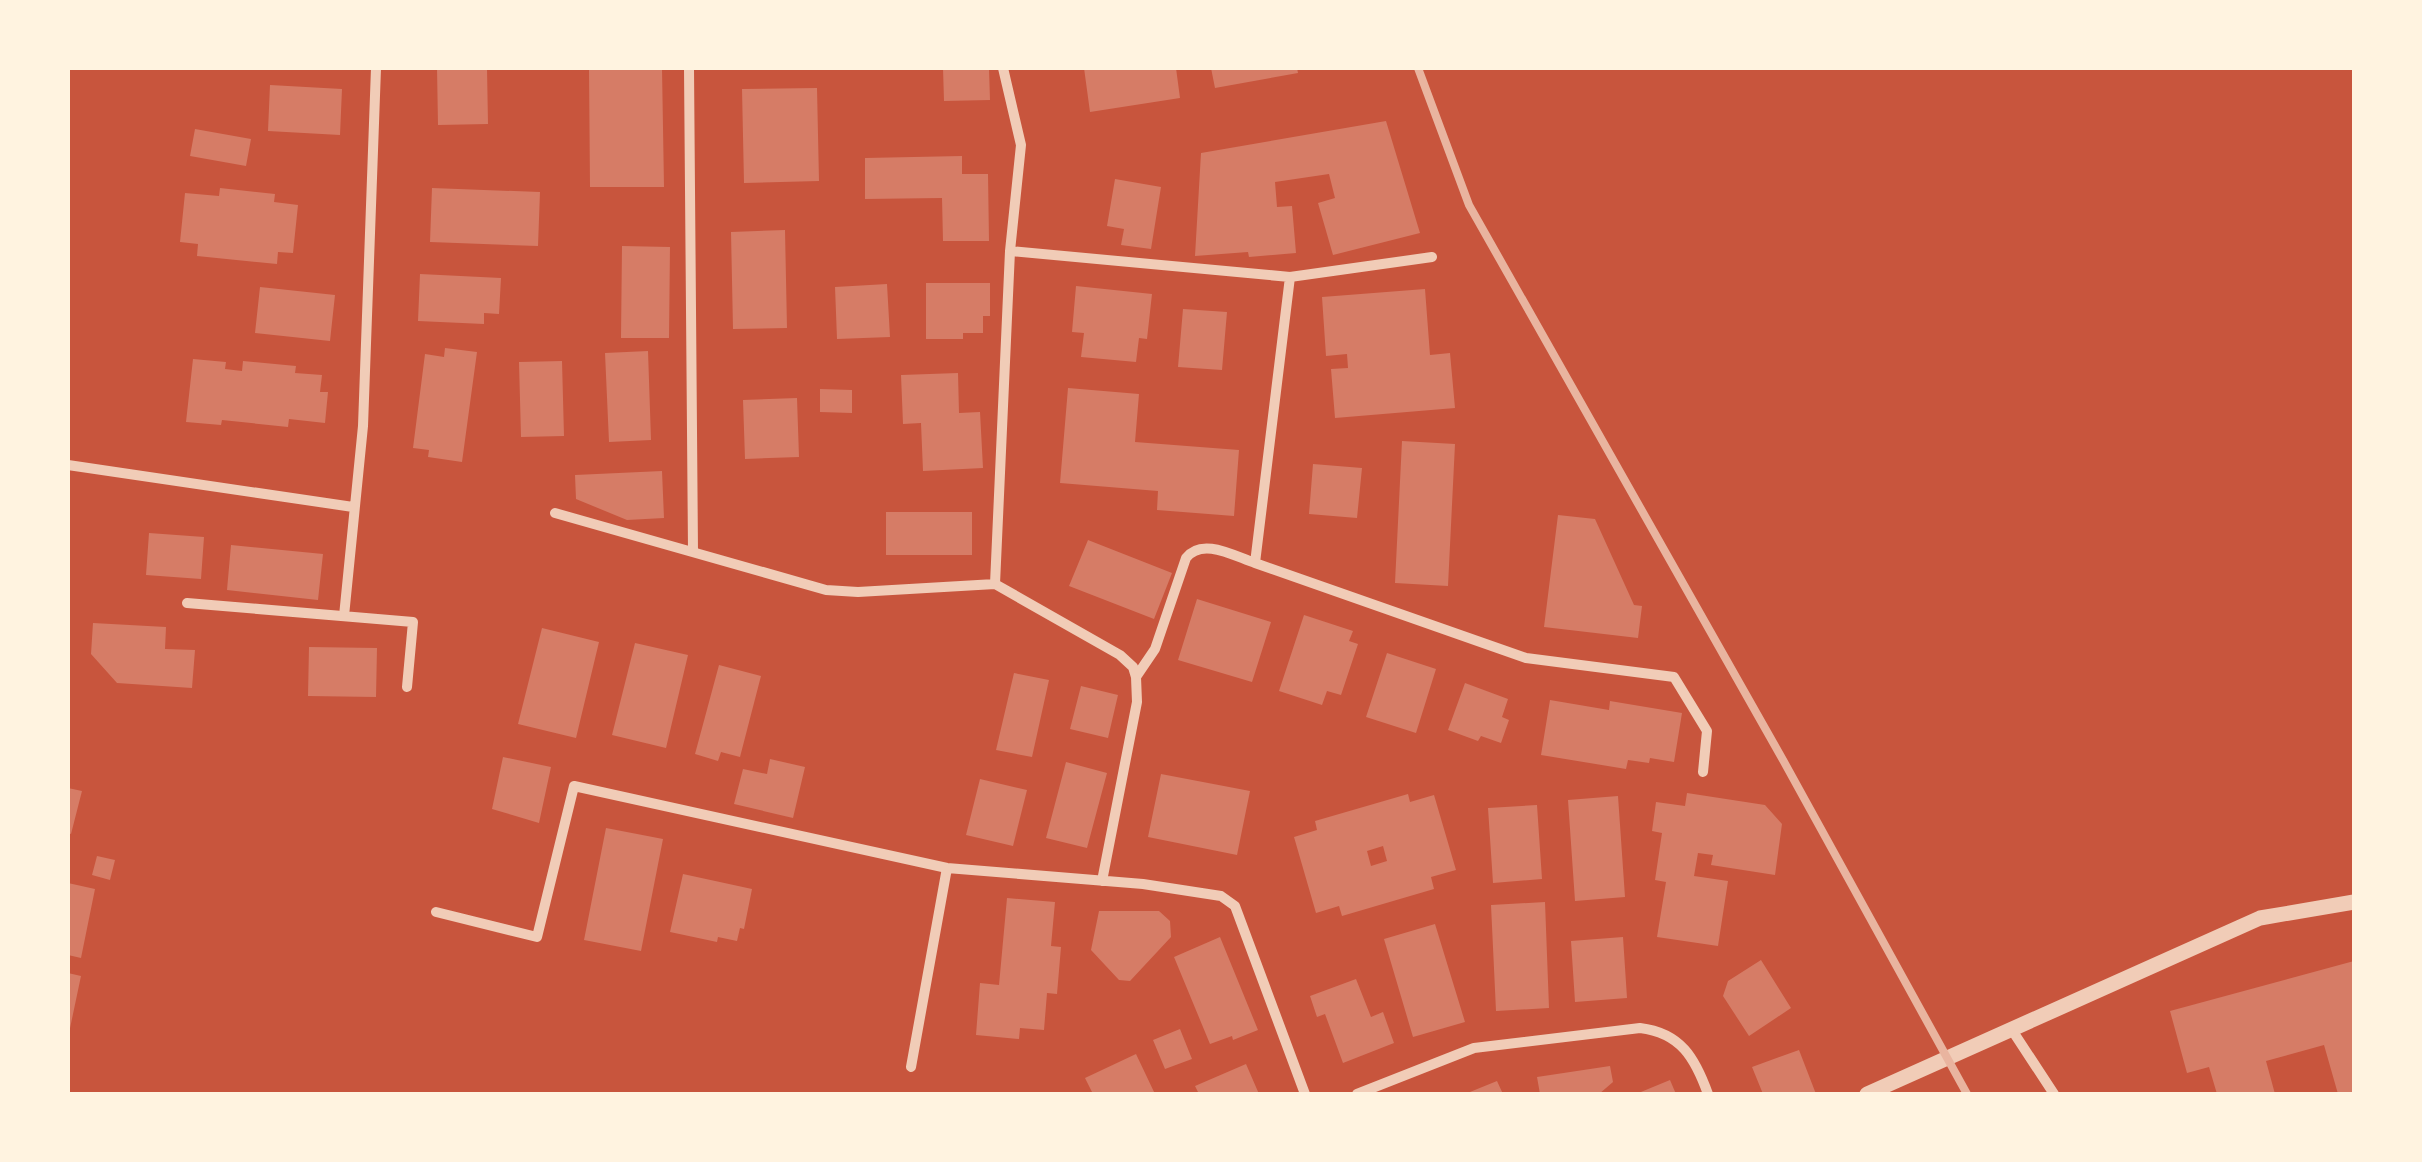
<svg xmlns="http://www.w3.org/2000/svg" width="2422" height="1162" viewBox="0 0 2422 1162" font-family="'DM Sans',sans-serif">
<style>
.building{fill:#d67c66;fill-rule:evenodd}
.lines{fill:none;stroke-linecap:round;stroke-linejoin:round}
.minor{stroke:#f1ccb7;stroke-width:10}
.tertiary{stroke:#f1ccb7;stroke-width:15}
.rail{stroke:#e9b49f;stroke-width:8}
</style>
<rect width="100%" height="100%" fill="#c8553d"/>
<path class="building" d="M437,68H487L488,124L438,125Z
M589,68H662L664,187H590Z
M943,68H989L990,100L944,101Z
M1084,68H1176L1180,98L1090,112Z
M1211,68H1297L1298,73L1215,88Z
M270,85L342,89L340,135L268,131Z
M817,88L819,181L744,183L742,89Z
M1386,121L1420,233L1333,255L1318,203L1335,198L1329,174L1275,182L1277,207L1292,206L1296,253L1249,257L1248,252L1195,256L1201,153Z
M195,129L251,139L246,166L190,156Z
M962,156V174H988L989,241H943L942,198L865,199V158Z
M1115,179L1161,187L1151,249L1121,245L1124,229L1107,226Z
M220,188L275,194L274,202L298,205L293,253L278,252L277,264L197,256L198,244L180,242L185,193L219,196Z
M432,188L540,192L538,246L430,242Z
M785,230L787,328L733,329L731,232Z
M622,246L670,247L669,338H621Z
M420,274L501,278L499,314L484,313V324L418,321Z
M926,283H990V316H983V333H963V339H926Z
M887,284L890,337L837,339L835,287Z
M1076,286L1152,294L1147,339L1139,338L1136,362L1081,357L1084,333L1072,332Z
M260,287L335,295L330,341L255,333Z
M1425,289L1430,355L1450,353L1455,408L1335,418L1331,369L1348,368L1347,354L1326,356L1322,297Z
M1183,309L1227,312L1222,370L1178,367Z
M445,348L477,352L462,462L428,457L429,450L413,448L425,354L444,357Z
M648,351L651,440L609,442L605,353Z
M193,359L226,362L225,369L242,371L243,361L296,366L295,373L322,375L320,392H328L325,423L289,419L288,427L222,420L221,425L186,422Z
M562,361L564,436L521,437L519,362Z
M958,373L959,413L980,412L983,468L923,471L921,423L903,424L901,375Z
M1068,388L1139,394L1135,442L1239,450L1234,516L1157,510L1158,491L1060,483Z
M820,389L852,390V413L820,412Z
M797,398L799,457L745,459L743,400Z
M1402,441L1455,444L1448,586L1395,583Z
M1313,464L1362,468L1357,518L1309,514Z
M662,471L664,518L627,520L576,499L575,475Z
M886,512H972V555H886Z
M1558,515L1595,519L1634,605L1642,606L1638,638L1544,627Z
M149,533L204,537L201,579L146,575Z
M1088,540L1172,573L1154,619L1069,586Z
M231,545L323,554L318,600L227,590Z
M1197,599L1271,622L1252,682L1178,660Z
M1304,615L1353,631L1349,641L1358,644L1341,695L1327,691L1322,705L1279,691Z
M93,623L166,627L165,649L195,650L192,688L117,683L91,654Z
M542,628L599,642L576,738L518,724Z
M635,643L688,655L666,748L612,735Z
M309,647L377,648L376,697L308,696Z
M1387,653L1436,669L1416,733L1366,717Z
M719,665L761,676L740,757L721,752L718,761L695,754Z
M1014,673L1049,680L1032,757L996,750Z
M1465,683L1508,699L1502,717L1509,720L1501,743L1481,736L1478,741L1448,730Z
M1081,686L1118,695L1108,738L1070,729Z
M1550,700L1609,710L1610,701L1682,713L1674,762L1650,758L1649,763L1628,760L1626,769L1541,755Z
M503,757L551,767L539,823L492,809Z
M770,759L805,767L793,818L734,804L743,769L767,774Z
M1066,762L1107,773L1087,848L1046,838Z
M1161,774L1250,791L1237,855L1148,837Z
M980,779L1027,790L1013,846L966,835Z
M68,788L82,791L71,834L68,833Z
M1687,793L1765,805L1782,824L1775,875L1711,865L1713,855L1698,853L1694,876L1728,881L1718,946L1657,937L1666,882L1655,880L1662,833L1652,831L1656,802L1685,806Z
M1408,794L1410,802L1434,795L1456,870L1431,877L1434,889L1342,916L1339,906L1316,913L1294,837L1317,830L1315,821ZM1383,846L1387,861L1371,866L1367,851Z
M1618,796L1625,897L1575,901L1568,800Z
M1537,805L1542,879L1493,883L1488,808Z
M606,828L663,839L641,951L584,940Z
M97,856L115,860L110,880L92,875Z
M683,874L752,889L744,929L740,928L737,941L718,937L717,942L670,932Z
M68,883L95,889L81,958L68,955Z
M1007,898L1055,902L1051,946L1061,947L1057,994L1047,993L1044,1030L1020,1028L1019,1039L976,1035L980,983L999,985Z
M1545,902L1549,1008L1496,1011L1491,905Z
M1099,911H1159L1170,921L1171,937L1130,981L1119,980L1091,950Z
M1435,924L1465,1022L1413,1037L1384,939Z
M1220,937L1258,1030L1233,1040L1232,1036L1210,1044L1174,957Z
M1623,937L1627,998L1575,1002L1571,941Z
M1761,960L1791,1008L1749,1036L1723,996L1728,981Z
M2354,961V1094H2338L2324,1045L2266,1061L2275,1094H2217L2209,1067L2187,1073L2170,1011Z
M68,973L81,976L69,1033L68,1032Z
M1356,979L1371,1017L1383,1012L1394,1043L1343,1063L1325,1014L1317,1017L1310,996Z
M1180,1029L1192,1059L1165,1069L1153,1040Z
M1799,1050L1816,1094H1763L1752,1067Z
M1136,1054L1155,1094H1093L1085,1078Z
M1246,1064L1259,1094H1199L1195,1086Z
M1610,1066L1613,1082L1599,1094H1540L1537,1077Z
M1670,1080L1676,1094H1636Z
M1497,1081L1503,1094H1465Z"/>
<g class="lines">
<path class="minor" d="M689,68L693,551
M1010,251L1290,277L1255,563C1234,556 1202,537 1186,558L1155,649L1136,677L1137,702L1102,881
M1290,277L1432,257
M68,465L353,507
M555,513L826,590L858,592L995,584
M1255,563L1526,658L1674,677L1707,731L1703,772
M995,584L1010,251L1021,145L1003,68
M995,584L1120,655L1133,667L1136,677
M187,603L413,622L407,687
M344,616L363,426L376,68
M436,912L537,937L574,786L947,868L1143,884L1221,896L1235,906L1305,1094
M2012,1030L2054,1094
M911,1067L947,868
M1357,1094L1474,1048L1640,1028C1681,1033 1695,1058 1708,1094"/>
<path class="tertiary" d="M1867,1094L2260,918L2354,902"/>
<path class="rail" d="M1418,68L1469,205L1783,760L1967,1094"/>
</g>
<rect width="2422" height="1162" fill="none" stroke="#fff3e0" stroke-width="140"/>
</svg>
